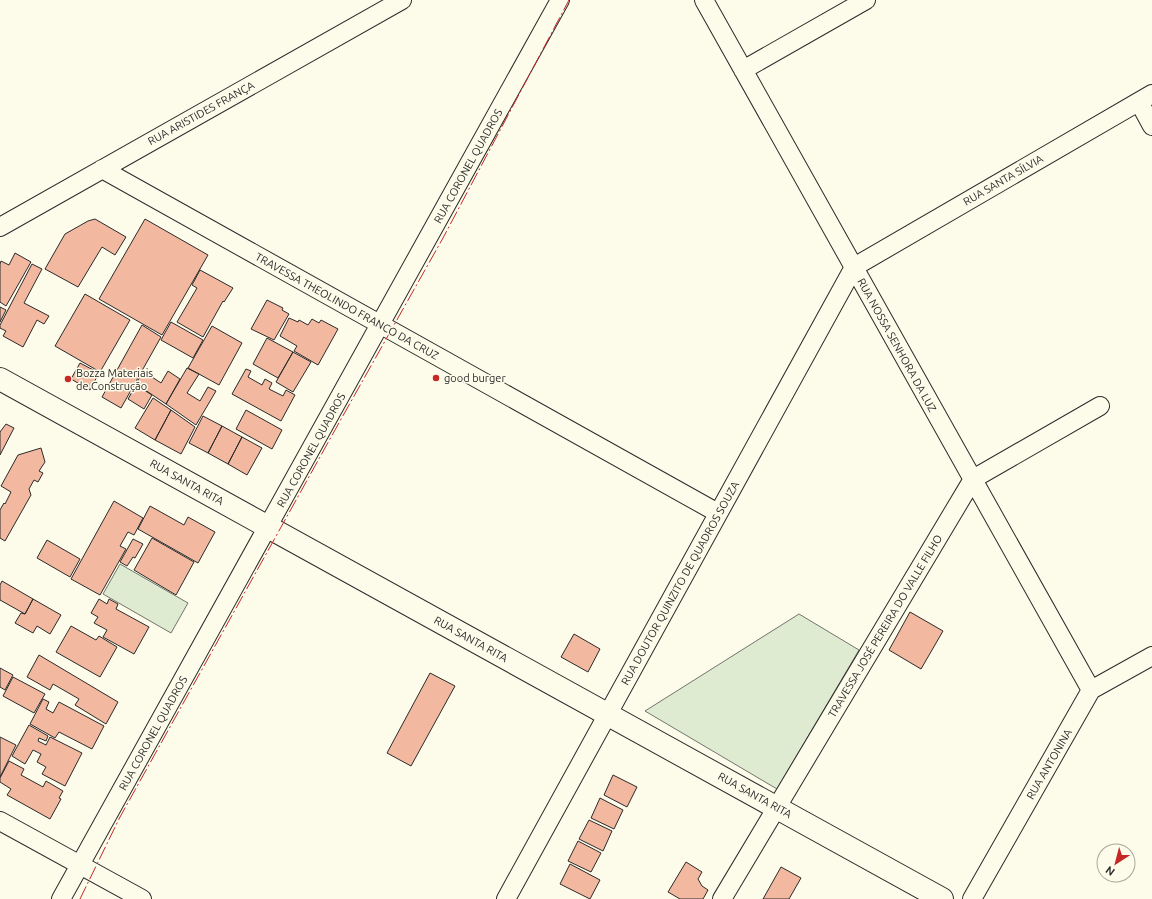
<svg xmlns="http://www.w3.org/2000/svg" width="1152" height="899" viewBox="0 0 1152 899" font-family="Ubuntu,sans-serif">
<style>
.green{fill:#deebd1;stroke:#74746e}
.building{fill:#f2b8a0;stroke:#2b2b2b}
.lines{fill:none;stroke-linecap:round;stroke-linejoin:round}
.street-casing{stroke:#2b2b2b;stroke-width:20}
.secondary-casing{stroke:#2b2b2b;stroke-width:24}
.street{stroke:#fdfbea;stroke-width:18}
.secondary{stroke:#fdfbea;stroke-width:22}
.power{stroke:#c62828;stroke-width:1;stroke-dasharray:14 3 2 3;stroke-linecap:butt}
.poi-dot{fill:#c62828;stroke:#fdfbea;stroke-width:1.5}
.labels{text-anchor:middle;stroke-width:3;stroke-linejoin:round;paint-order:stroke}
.street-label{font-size:11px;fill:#2b2b2b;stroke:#fdfbea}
.poi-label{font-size:11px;fill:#2b2b2b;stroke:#fdfbea;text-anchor:start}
</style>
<rect width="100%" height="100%" fill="#fdfbea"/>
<path class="green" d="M120,564L188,603L171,633L103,594Z
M799,614L859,650L777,789L645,711Z"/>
<path class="building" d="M95,219L126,237L115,255L102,247L78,287L45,269L65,234L88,221Z
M145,219L208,255L162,335L99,299Z
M15,253L31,262L6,306L0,302V264L1,261L9,265Z
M32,264L42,269L24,303L49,316L44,324L37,320L23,347L3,336L6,331L0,328V325Z
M200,270L233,288L224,302L223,301L203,337L177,322L197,288L192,285Z
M85,294L130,320L100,372L55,346Z
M267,300L283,308L282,310L289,314L274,340L251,329Z
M0,307L6,310L0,322Z
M289,318L298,322L299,320L308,325L312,319L319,323L321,320L338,329L318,365L294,351L297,346L280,336Z
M171,322L203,340L193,358L161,340Z
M142,325L161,337L121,408L102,397Z
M212,326L242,343L219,385L188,368Z
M267,338L293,352L278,378L253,364Z
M293,352L311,362L293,392L276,382Z
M80,363L99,373L90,390L71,379Z
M187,368L199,374L187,393L200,401L208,387L216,391L196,425L166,404Z
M246,369L251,371L248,377L262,385L265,379L272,383L269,389L283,396L286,390L295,395L281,421L232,394Z
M143,371L161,383L168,371L180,379L166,404L136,384Z
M136,385L152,395L144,409L128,399Z
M153,398L171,410L155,440L135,428Z
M171,410L195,427L181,454L155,440Z
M246,410L282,430L272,449L236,429Z
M203,416L222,426L208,453L189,443Z
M6,424L14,428L0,455V432Z
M222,426L242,437L228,464L208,453Z
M242,437L262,448L247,475L228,464Z
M41,448L45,462L39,471L43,473L38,482L34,480L29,489L31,495L5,541L0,538V510L4,503L5,504L11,492L1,486L18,455Z
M114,501L143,518L134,535L128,532L120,546L126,549L100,595L71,579Z
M150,506L184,525L188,517L215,532L198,563L138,529Z
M152,538L194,562L176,595L134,570Z
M133,539L143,544L135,558L133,557L127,566L120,562Z
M47,540L80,559L70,577L37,558Z
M2,581L33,599L25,614L0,600V585Z
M33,599L61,615L50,634L37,626L33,633L15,623L21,613L25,614Z
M99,599L107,604L109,599L118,604L116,609L149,627L134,654L103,637L107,630L94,623L98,617L91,613Z
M910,612L943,631L921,669L889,650Z
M71,626L96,640L99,636L117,647L100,677L56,652Z
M574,634L600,649L588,672L561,657Z
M39,655L118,702L106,724L75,705L79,699L53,684L50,690L27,677Z
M0,668L13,675L5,690L0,687Z
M430,673L455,686L411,766L387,753Z
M13,677L45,694L34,713L3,696Z
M43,699L49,702L46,709L53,713L59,702L104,726L92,749L59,732L55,738L30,724Z
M29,725L48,736L46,741L39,738L38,741L46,745L50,737L82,753L65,786L42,774L46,767L37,762L41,754L33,750L25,764L12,756Z
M0,737L16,745L0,777Z
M9,761L24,769L21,775L43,787L46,781L63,791L59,798L61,799L50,819L7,795L11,789L0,782V778Z
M613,775L637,787L627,807L604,795Z
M600,798L623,810L614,829L591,818Z
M589,820L612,831L603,851L579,839Z
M578,841L601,853L591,872L568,861Z
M686,862L702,872L698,879L702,886L708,890L703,899H680L668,892Z
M570,864L600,880L590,899L560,884Z
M781,867L801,878L789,899H763Z"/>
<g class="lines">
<defs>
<path id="street" d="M704,0L1091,690
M743,70L866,0
M1139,102L1152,126
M102,169L718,513
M0,227L402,0
M0,821L142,899
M61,899L560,0
M506,899L854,267L1152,94
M722,899L973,479L1100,406
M972,899L1091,690L1152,656"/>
<path id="secondary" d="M0,379L942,899"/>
</defs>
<use href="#street" class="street-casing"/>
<use href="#secondary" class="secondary-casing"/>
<use href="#street" class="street"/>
<use href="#secondary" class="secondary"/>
<path class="power" d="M80,899L120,817L340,421L443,238L569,0"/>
</g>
<g class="poi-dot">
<circle cx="436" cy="378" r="4"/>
<circle cx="68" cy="379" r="4"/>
</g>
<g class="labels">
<g class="street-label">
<text transform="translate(201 113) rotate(-29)" y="4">RUA ARISTIDES FRANÇA</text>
<text transform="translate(468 166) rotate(-61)" y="4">RUA CORONEL QUADROS</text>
<text transform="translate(1003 180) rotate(-30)" y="4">RUA SANTA SÍLVIA</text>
<text transform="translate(347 306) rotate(29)" y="4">TRAVESSA THEOLINDO FRANCO DA CRUZ</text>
<text transform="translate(897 345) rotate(61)" y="4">RUA NOSSA SENHORA DA LUZ</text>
<text transform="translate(311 450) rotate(-61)" y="4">RUA CORONEL QUADROS</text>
<text transform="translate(187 482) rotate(29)" y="4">RUA SANTA RITA</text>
<text transform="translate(680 583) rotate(-61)" y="4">RUA DOUTOR QUINZITO DE QUADROS SOUZA</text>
<text transform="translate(885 626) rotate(-59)" y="4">TRAVESSA JOSÉ PEREIRA DO VALLE FILHO</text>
<text transform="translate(471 639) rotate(29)" y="4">RUA SANTA RITA</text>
<text transform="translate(153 733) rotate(-61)" y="4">RUA CORONEL QUADROS</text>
<text transform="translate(1049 764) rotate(-60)" y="4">RUA ANTONINA</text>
<text transform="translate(755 795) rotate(29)" y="4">RUA SANTA RITA</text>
</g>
<g class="poi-label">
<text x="76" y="377">Bozza Materiais<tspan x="76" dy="13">de Construção</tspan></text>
<text x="444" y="382">good burger</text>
</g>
</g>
<g transform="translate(1116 863) rotate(216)"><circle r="19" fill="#fdfbea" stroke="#a9a89e"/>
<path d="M0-3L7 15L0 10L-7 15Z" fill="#c62828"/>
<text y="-6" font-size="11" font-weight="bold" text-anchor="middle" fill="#2b2b2b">N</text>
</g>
</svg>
